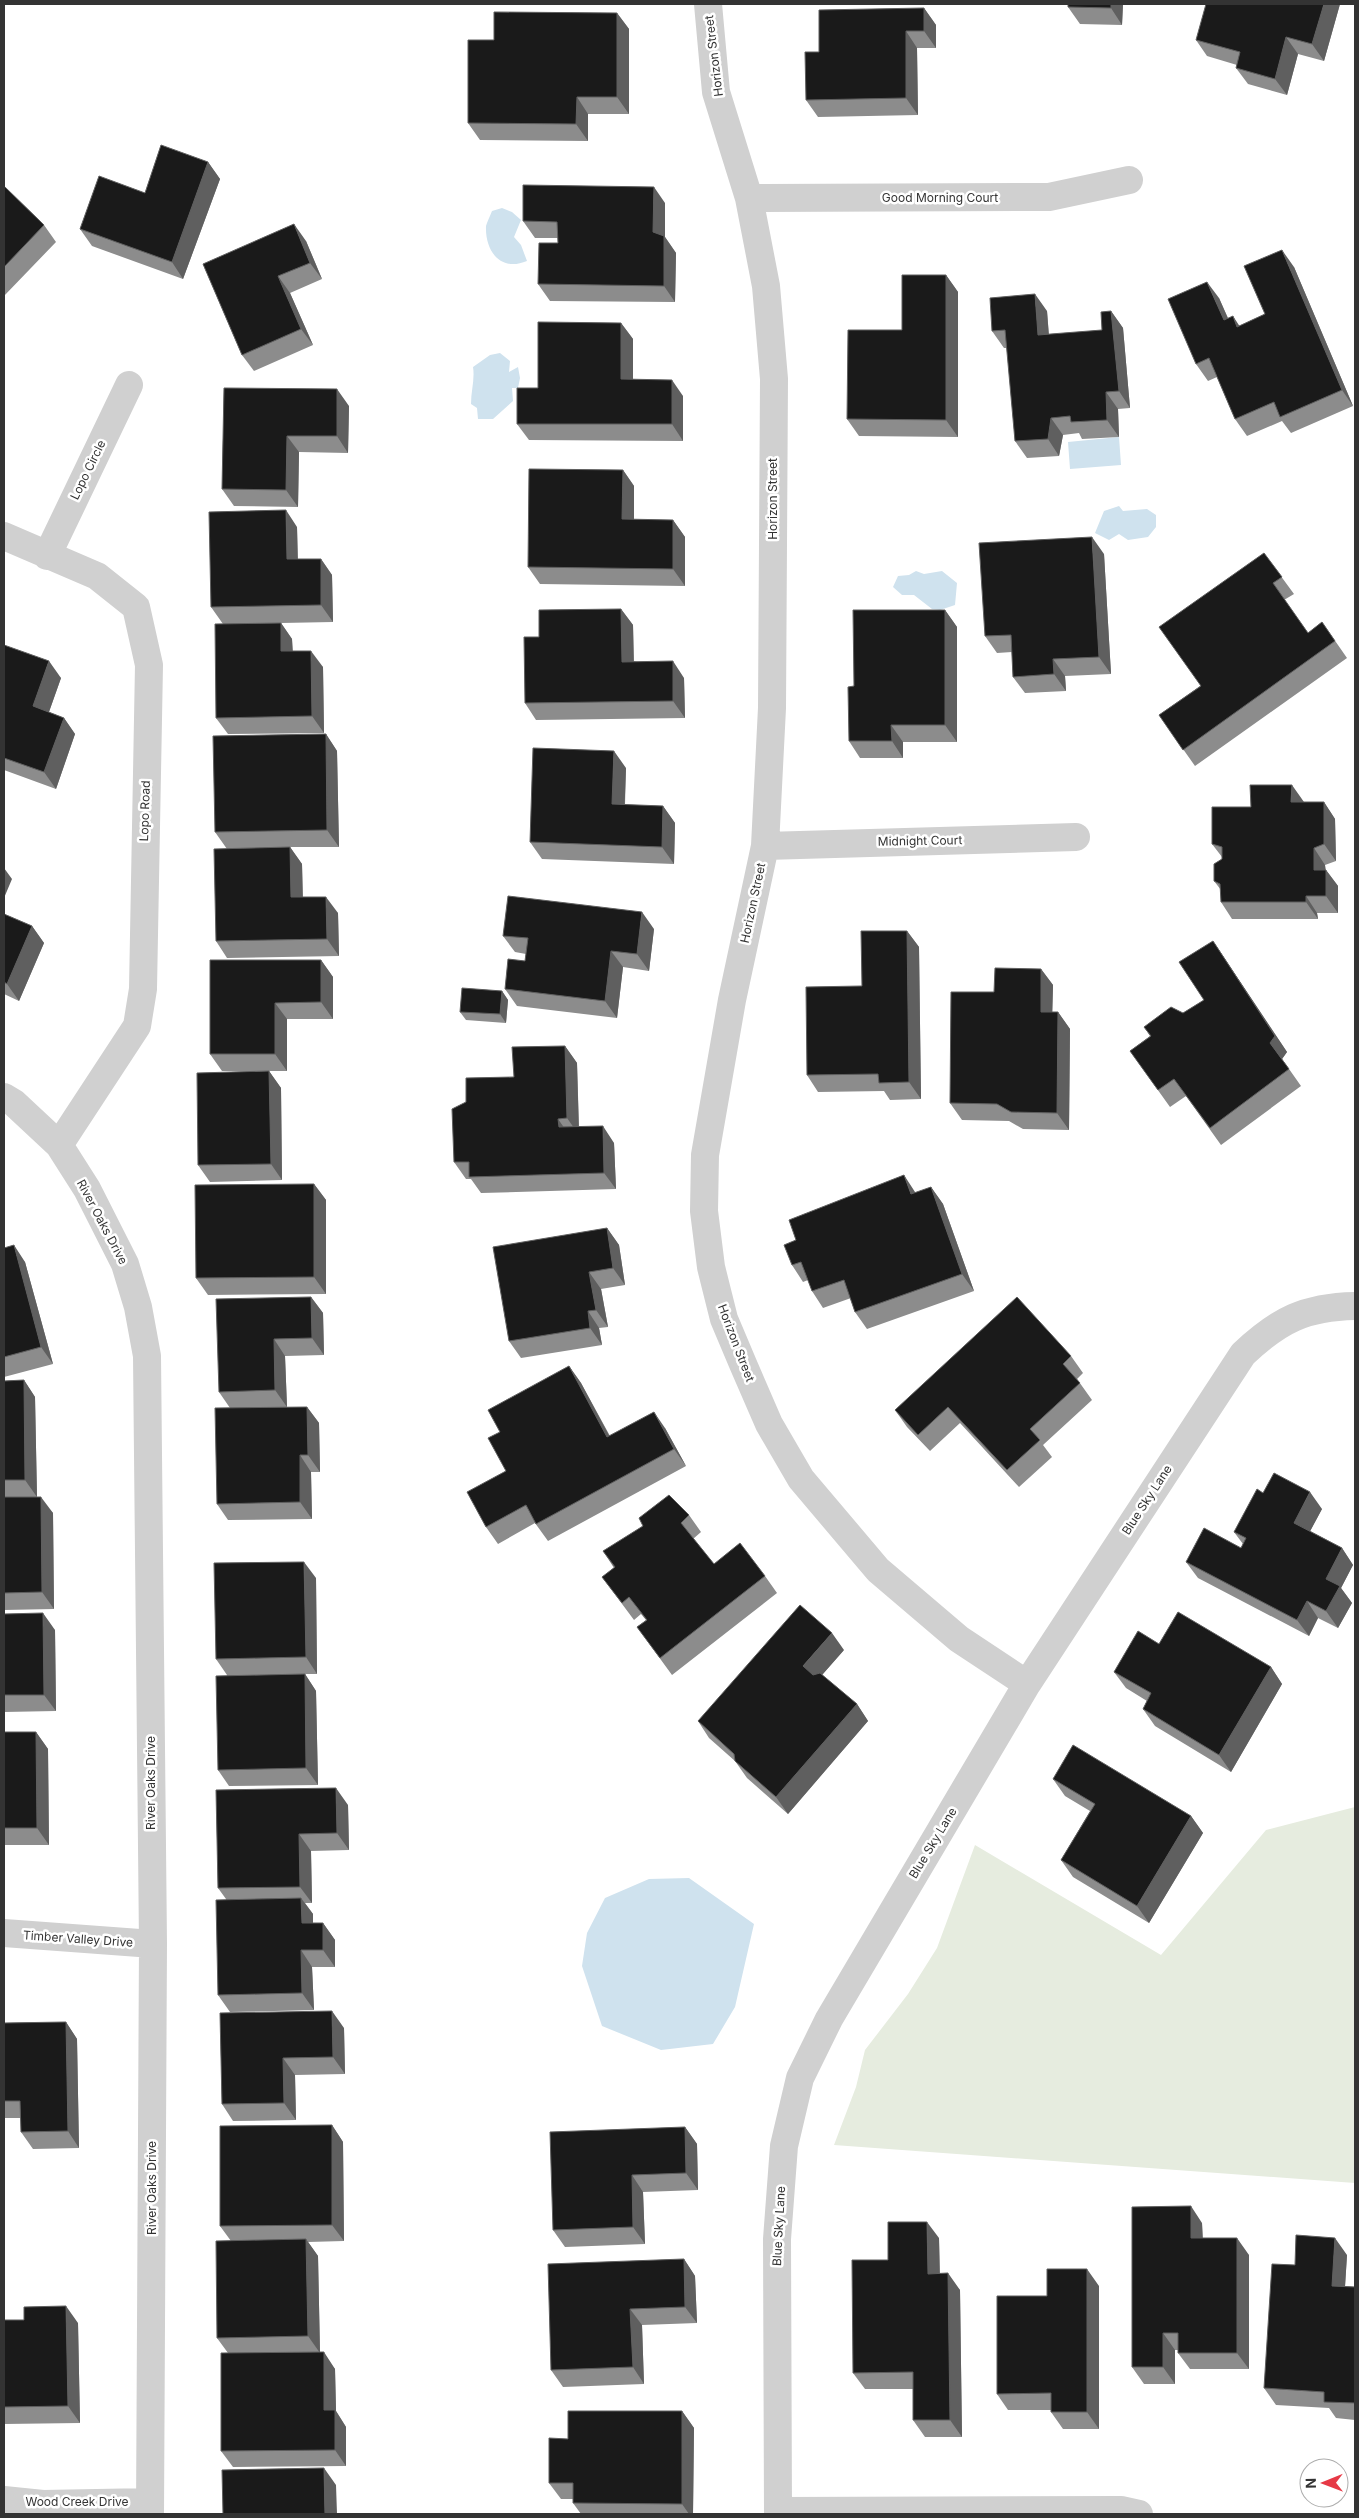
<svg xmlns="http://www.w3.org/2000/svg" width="1359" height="2518" viewBox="0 0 1359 2518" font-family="Inter,sans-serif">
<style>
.green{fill:#e6ecdf}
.water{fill:#cfe2ee}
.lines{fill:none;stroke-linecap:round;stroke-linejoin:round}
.street{stroke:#d0d0d0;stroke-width:28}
.wall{fill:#8c8c8c}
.shaded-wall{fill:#5f5f5f}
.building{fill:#1a1a1a;stroke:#5f5f5f}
.labels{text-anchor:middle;stroke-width:5;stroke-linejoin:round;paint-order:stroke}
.street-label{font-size:12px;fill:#333;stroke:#fff}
</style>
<rect width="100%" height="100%" fill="#fff"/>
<path class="green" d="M1355,1807V2183L834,2145L856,2087L865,2050L908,1994L937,1948L975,1845L1161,1955L1266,1830Z"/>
<path class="water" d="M502,208L512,212L521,220L514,237L521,245L527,261C501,272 485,252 486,226C487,222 490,216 492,211Z
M500,353L510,361L509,372L518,367L520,378L518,388H512L513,401L493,419H478L477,408L471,404C471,391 475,379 473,367L490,355Z
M1119,437L1121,465L1070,469L1068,442Z
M1119,506L1123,511L1147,509L1156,515V527L1148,537L1128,540L1119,534L1109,540L1095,533L1104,511Z
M916,571L924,574L942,571L957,583L955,605L940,610L932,609L914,595H902L893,587L898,576L909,575Z
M689,1878L754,1924L735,2007L713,2044L661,2050L602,2026L582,1966L587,1933L605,1898L649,1879Z"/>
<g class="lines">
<path class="street" d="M708,4L716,92L749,198L766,286L774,379L772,708L765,846L732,1000L705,1155L704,1211L711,1267L724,1319L743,1364L769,1424L801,1479L878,1570L959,1639L1027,1684
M749,198L1049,197L1129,180
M4,536L97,576L136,607L149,665L143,989L137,1026L59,1145
M47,556L129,385
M765,846L1076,837
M4,1097L14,1103L59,1145L87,1189L125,1264L138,1307L147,1356L153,1944L150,2514
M4,1933L153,1944
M4,2500L43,2504L150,2502
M778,2511L1121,2510L1139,2514
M778,2514L777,2239L784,2146L800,2078L829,2019L1027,1684L1243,1354C1279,1320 1305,1307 1355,1306"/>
</g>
<path class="wall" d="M1052,4H1123L1122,25L1080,24L1068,7V4Z
M1340,4L1324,61L1298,54L1287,95L1248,84L1236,68L1237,65L1207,56L1196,40Z
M924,8L936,25V48H917L918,115L818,117L806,100L819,52Z
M617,13L629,29V114H588V141L480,140L468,123L494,40Z
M208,162L220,179L183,279L92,246L80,229L145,193Z
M4,186L44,225L56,242L4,296Z
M665,203V237L676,253L675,302L550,301L538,284L558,243V238H535L523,221Z
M306,241L322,279L290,293L313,345L254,371L242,355L203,264Z
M1294,267L1353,406L1291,433L1282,421L1247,436L1235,419L1217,377L1208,381L1196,364L1219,298L1228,318L1239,326L1265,314Z
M946,275L958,292V437L859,436L847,419Z
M1047,311L1049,335L1102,330L1111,311L1123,328L1130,408L1118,409L1119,437L1082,439L1079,433L1063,435L1059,456L1027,458L1015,441L1007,348H1004L992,331Z
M621,323L633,339V379L683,396V441L529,440L517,424L538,388Z
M224,388L349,406L348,453L299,452L298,507L234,506L222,489Z
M623,470L634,486V520H673L685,537V586L540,584L528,567Z
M297,527L298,559H321L332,575L333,622L281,623L292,639L293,651L323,667L324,733L228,734L216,718L223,624L211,607Z
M1264,553L1294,594L1284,600L1308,633L1322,622L1347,658L1195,766L1159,715L1200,686Z
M1104,554L1111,674L1065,676L1066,691L1025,693L1013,677L1012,652L997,653L985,636Z
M621,609L633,625L634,661L684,678L685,718L536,720L525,703L539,637Z
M945,610L957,627V742H903V758H860L849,741L854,686Z
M4,645L61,678L49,712L64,718L75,734L56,789L4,770Z
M326,734L337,751L339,847H290L302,864L303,897L338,913L339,956L227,958L216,941L227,849L215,832Z
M626,768L625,805L663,806L675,823L674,864L542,859L530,842Z
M1304,802H1324L1335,819L1336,861L1325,865L1326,870L1338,886V913H1317L1318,919H1232L1221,902V890L1214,881L1222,859V857L1212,844L1251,807Z
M4,914L32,926L44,943L19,1001L4,994Z
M654,929L649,971L623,967L617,1018L517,1006L505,989L525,961L526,954L515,952L503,936Z
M907,931L919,947L921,1099L890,1100L884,1091L818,1092L807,1075Z
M1213,941L1287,1052L1282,1059L1301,1086L1221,1145L1186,1096L1170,1107L1130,1051L1150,1036L1144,1027L1183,1013L1204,1000Z
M321,960L333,977V1019H287V1071H222L210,1054Z
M1041,969L1053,985L1052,1012H1058L1070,1029L1069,1130L1023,1129L1009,1121L962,1120L950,1103L994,992Z
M502,991L508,1000L506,1023L466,1020L460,1012Z
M565,1046L577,1063L579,1127L614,1143L616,1189L481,1193L471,1179H466L454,1162L514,1077Z
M269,1071L281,1088L282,1180L210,1182L198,1165Z
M314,1184L326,1200V1294L208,1295L196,1278Z
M931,1187L943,1204L974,1291L867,1329L855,1312L851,1298L823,1308L812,1291L808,1280L803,1282L792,1265L915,1192L916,1193Z
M607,1228L619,1245L625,1285L601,1289L608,1327L599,1328L602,1345L521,1358L509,1341Z
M4,1248L25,1262L53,1364L4,1377Z
M311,1297L323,1313L324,1355L285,1356L287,1407H307L319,1423L320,1472H311L312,1519L228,1520L217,1504L230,1408L219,1392Z
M1071,1356L1083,1373L1077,1379L1092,1400L1043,1445L1052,1457L1019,1487L960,1423L930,1451L907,1427L895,1410Z
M569,1366L581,1383L610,1436L665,1428L686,1466L548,1541L535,1523L498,1544L486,1527L506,1471L500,1432Z
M24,1380L35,1397L37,1497L53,1513L54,1609L4,1610V1381Z
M1263,1493L1322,1509L1310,1531L1342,1548L1353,1565L1341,1588L1352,1603L1338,1628L1318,1618L1309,1636L1198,1578L1186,1562L1241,1548L1243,1544L1234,1532Z
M689,1515L701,1532L693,1539L714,1564L765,1576L777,1593L672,1675L637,1627L646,1620L641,1614L634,1620L602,1577L614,1568L603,1551Z
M316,1578L317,1674H305L316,1691L318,1785L229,1786L218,1770L227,1675L216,1659Z
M4,1614L55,1630L56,1711L4,1712Z
M1159,1644L1271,1667L1282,1684L1231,1772L1155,1726L1143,1709L1147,1701L1126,1688L1114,1672Z
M844,1650L822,1675L857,1704L868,1721L788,1814L747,1778L735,1761L709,1738L698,1721Z
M4,1732H36L48,1749L49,1845H4Z
M1053,1779L1191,1816L1203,1833L1149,1923L1073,1877L1061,1860L1090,1811L1065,1796Z
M216,1790L348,1805L349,1850L311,1851L312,1903H305L313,1914V1923H323L335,1940V1967H312L314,2010L230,2012L218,1995L226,1899L218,1888Z
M220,2013L344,2028L345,2074L295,2075L296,2120L233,2121L222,2104Z
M66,2022L77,2039L79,2148L33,2149L21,2132V2118H4V2023Z
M332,2125L343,2142L344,2241L308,2242L318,2256L320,2352L335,2369L336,2411L346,2427V2466L233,2467L221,2451L228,2353L217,2338L231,2241L220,2226Z
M685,2127L697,2144L698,2190L643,2192L645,2244L565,2247L553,2230Z
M1202,2223L1203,2238L1249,2255V2369H1190L1178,2353V2350H1175V2384H1144L1132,2367Z
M939,2238L940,2273L960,2290L962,2437H925L913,2420V2389H865L853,2373L888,2260Z
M1347,2255L1345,2286L1355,2287V2420L1336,2418L1329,2408L1276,2405L1264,2388L1295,2265Z
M684,2259L695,2276L697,2323L642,2325L644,2384L563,2387L551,2370Z
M1099,2286V2429H1063L1051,2412V2410H1008L997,2394Z
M4,2320L78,2323L80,2423L4,2424Z
M682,2411L694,2428L693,2514H581L573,2503V2499H561L549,2483L568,2439Z"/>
<path class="shaded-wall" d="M1111,4H1123L1122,25L1111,8Z
M1324,4H1340L1324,61L1312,44Z
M924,8L936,25V48L924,31Z
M617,13L629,29V114L617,97Z
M906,31L917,48L918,115L906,98Z
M1286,37L1298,54L1287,95L1275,79Z
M577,97L588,114V141L576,124Z
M208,162L220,179L183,279L172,262Z
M654,187L665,203V237L676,253L675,302L664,286L653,232Z
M294,224L306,241L322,279L310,263Z
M1282,250L1294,267L1353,406L1342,390Z
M946,275L958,292V437L946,420Z
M278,276L290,293L313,345L301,329Z
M1207,282L1219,298L1236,337L1224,320Z
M1035,294L1047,311L1050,352L1038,335Z
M1111,311L1123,328L1130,408L1119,391Z
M1233,316L1244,333L1237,327Z
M621,323L633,339V396L621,379Z
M672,380L683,396V441L672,424Z
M337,389L349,406L348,453L337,436Z
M1106,392L1118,409L1119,437L1107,420Z
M1051,418L1063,435L1059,456L1048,439Z
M287,436L299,452L298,507L286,490Z
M623,470L634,486V536L622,519Z
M286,510L297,527L298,576L287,559Z
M673,520L685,537V586L673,569Z
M1092,537L1104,554L1111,674L1099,657Z
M321,559L332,575L333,622L321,605Z
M621,609L633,625L634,678L622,662Z
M945,610L957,627V742L945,725Z
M281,623L292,639L293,668L281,651Z
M311,651L323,667L324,733L312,716Z
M1053,659L1065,676L1066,691L1054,674Z
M49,661L61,678L45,723L33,706Z
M673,661L684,678L685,718L673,701Z
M64,718L75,734L56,789L44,772Z
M891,725L903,742V758L892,741Z
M326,734L337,751L339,847L327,830Z
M614,751L626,768L624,821L612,804Z
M1292,785L1304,802H1291Z
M1324,802L1335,819L1336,861L1324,844Z
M663,806L675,823L674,864L662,847Z
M290,847L302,864L303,914L291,897Z
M1314,848L1325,865L1326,887L1314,870Z
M4,868L12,879L4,898Z
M1326,870L1338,886V913L1326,896Z
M1306,896L1317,913L1318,919L1306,902Z
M326,897L338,913L339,956L327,939Z
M642,912L654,929L649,971L637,954Z
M32,926L44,943L19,1001L7,984Z
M907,931L919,947L921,1099L909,1082Z
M1213,941L1287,1052L1282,1059L1270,1043Z
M611,951L623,967L617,1018L605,1001Z
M321,960L333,977V1019L321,1002Z
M1041,969L1053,985L1052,1029L1041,1012Z
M502,991L508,1000L506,1023L500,1014Z
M275,1003L287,1019V1071L275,1054Z
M1058,1012L1070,1029L1069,1130L1057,1113Z
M565,1046L577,1063L579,1135L567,1118Z
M269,1071L281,1088L282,1180L271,1164Z
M558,1119L570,1136L559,1127Z
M603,1126L614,1143L616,1189L604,1173Z
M904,1175L915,1192L923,1211L911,1194Z
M314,1184L326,1200V1294L314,1277Z
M931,1187L943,1204L974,1291L962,1274Z
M607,1228L619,1245L625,1285L613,1268Z
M14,1245L25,1262L53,1364L41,1347Z
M589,1272L601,1289L608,1327L596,1310Z
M311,1297L323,1313L324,1355L312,1338Z
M588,1311L599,1328L602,1345L590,1328Z
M274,1339L285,1356L287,1407L275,1390Z
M569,1366L581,1383L619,1454L607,1437Z
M24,1380L35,1397L37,1497L25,1480Z
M307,1407L319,1423L320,1472L308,1455Z
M654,1412L665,1428L686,1466L674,1449Z
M300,1455L311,1472L312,1519L300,1502Z
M1310,1492L1322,1509L1306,1539L1294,1523Z
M41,1497L53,1513L54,1609L42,1592Z
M1342,1548L1353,1565L1341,1588L1352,1603L1338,1628L1326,1611V1579Z
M304,1562L316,1578L317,1674L306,1657Z
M1307,1601L1318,1618L1309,1636L1297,1620Z
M43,1613L55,1630L56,1711L44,1695Z
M832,1633L844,1650L815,1683L803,1666Z
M1271,1667L1282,1684L1231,1772L1219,1755Z
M305,1674L316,1691L318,1785L306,1768Z
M857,1704L868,1721L788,1814L776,1797Z
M36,1732L48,1749L49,1845L37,1828Z
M336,1788L348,1805L349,1850L337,1833Z
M1191,1816L1203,1833L1149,1923L1137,1906Z
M299,1834L311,1851L312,1903L300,1887Z
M301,1898L313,1914V1940L302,1923Z
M323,1923L335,1940V1967L323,1950Z
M301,1950L312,1967L314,2010L302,1993Z
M332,2011L344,2028L345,2074L333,2057Z
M66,2022L77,2039L79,2148L68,2131Z
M283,2058L295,2075L296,2120L284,2103Z
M332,2125L343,2142L344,2241L332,2225Z
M685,2127L697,2144L698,2190L686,2173Z
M632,2175L643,2192L645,2244L633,2227Z
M1191,2206L1202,2223L1203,2255L1191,2238Z
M927,2222L939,2238L940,2290L928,2274Z
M1237,2238L1249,2255V2369L1237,2353Z
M1335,2238L1347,2255L1344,2303L1332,2286Z
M306,2239L318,2256L320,2353L308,2336Z
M684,2259L695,2276L697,2323L685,2307Z
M1087,2269L1099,2286V2429L1087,2412Z
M948,2273L960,2290L962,2437L950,2420Z
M66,2306L78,2323L80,2423L68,2406Z
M630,2309L642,2325L644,2384L633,2367Z
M1163,2333L1175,2350V2384L1163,2367Z
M324,2352L335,2369L336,2411L346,2427V2466L335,2450L324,2410Z
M682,2411L694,2428L693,2514H689L682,2504Z
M324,2468L336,2485L337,2514H325Z"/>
<path class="building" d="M1068,4H1111V8L1068,7Z
M1206,4H1324L1312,44L1286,37L1275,79L1236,68L1240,52L1196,40Z
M924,8V31H906V98L806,100L805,52H819V10Z
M494,12L617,13V97H577L576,124L468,123V40H494Z
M161,145L208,162L172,262L80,229L99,176L145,193Z
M523,185L654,187L653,232L664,236V286L538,284L539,243H558L557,222L523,221Z
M4,186L44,225L4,267Z
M294,224L310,263L278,276L301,329L242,355L203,264Z
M1282,250L1342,390L1280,417L1274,402L1235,419L1209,358L1196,364L1168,299L1207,282L1224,320L1233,316L1237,327L1265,314L1244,266Z
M902,275H946V420L847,419L848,330H902Z
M1035,294L1038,335L1102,330L1101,312L1111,311L1119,391L1106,392L1107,420L1071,422L1070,416L1051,418L1048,439L1015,441L1005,330L992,331L990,298Z
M538,322L621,323V379L672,380V424H517V388H538Z
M224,388L337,389V436H287L286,490L222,489Z
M529,469L623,470L622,519L673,520V569L528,567Z
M286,510L287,559H321V605L211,607L209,512Z
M1092,537L1099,657L1053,659L1054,674L1013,677L1011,635L985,636L979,543Z
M1264,553L1282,577L1273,583L1308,633L1322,622L1335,641L1183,750L1159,715L1201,686L1159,627Z
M621,609L622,662L673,661V701L525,703L524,637H539V610Z
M853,610H945V725H891L892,741H849L848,687L854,686Z
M281,623V651H311L312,716L216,718L215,624Z
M4,645L49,661L33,706L64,718L44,772L4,758Z
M326,734L327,830L215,832L213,736Z
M533,748L614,751L612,804L663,806L662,847L530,842Z
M1250,785H1292L1291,802H1324V844L1314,848V870H1326V896H1306V902H1221L1220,884L1214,881V864L1222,859V847L1212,844V807H1251Z
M290,847L291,897H326L327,939L216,941L214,849Z
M508,896L642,912L637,954L611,951L605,1001L505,989L508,959L525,961L528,938L503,936Z
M4,914L32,926L7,984L4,982Z
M861,931H907L909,1082L879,1083L878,1074L807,1075L806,987L862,986Z
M1213,941L1275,1036L1270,1043L1289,1069L1210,1128L1174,1079L1158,1090L1130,1051L1151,1036L1144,1027L1171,1007L1183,1013L1204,1000L1179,962Z
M210,960H321V1002L275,1003V1054H210Z
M995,968L1041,969V1012H1058L1057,1113L1011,1112L997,1104L950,1103L951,992H994Z
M462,988L502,991L500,1014L460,1012Z
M565,1046L567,1118L558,1119L559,1127L603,1126L604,1173L469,1177V1162H454L452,1109L466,1102V1078L514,1077L512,1047Z
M269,1071L271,1164L198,1165L197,1073Z
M904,1175L911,1194L931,1187L962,1274L855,1312L844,1280L812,1291L801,1262L792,1265L784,1245L796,1240L789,1220Z
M314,1184V1277L196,1278L195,1185Z
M607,1228L613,1268L589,1272L596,1310L588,1311L590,1328L509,1341L493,1247Z
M14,1245L41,1347L4,1357V1248Z
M311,1297L312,1338L274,1339L275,1390L219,1392L216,1299Z
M1017,1297L1071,1356L1063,1364L1080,1383L1030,1429L1040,1440L1007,1470L948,1407L918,1435L895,1410Z
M569,1366L607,1437L654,1412L674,1449L536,1524L526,1505L486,1527L467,1492L506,1471L488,1438L500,1432L488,1410Z
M24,1380L25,1480H4V1381Z
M307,1407L308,1455H300V1502L217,1504L215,1408Z
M1274,1473L1310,1492L1294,1523L1342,1548L1326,1579L1340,1586L1326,1611L1307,1601L1297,1620L1186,1562L1204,1528L1241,1548L1246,1538L1234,1532L1257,1489L1263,1493Z
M669,1495L689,1515L681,1523L714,1564L740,1543L765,1576L660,1658L637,1627L647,1620L629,1597L622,1603L602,1577L615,1567L603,1551L643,1526L639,1518Z
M4,1497H41L42,1592L4,1593Z
M304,1562L306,1657L216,1659L214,1563Z
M800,1605L832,1633L803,1666L813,1675L820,1673L857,1704L776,1797L735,1761L734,1754L698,1721Z
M1178,1612L1271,1667L1219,1755L1143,1709L1151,1693L1114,1672L1138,1631L1159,1644Z
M43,1613L44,1695H4V1614Z
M305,1674L306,1768L218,1770L216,1676Z
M4,1732H36L37,1828H4Z
M1073,1745L1191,1816L1137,1906L1061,1860L1095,1804L1053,1779Z
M336,1788L337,1833L299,1834L300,1887L218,1888L216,1790Z
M301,1898L302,1923H323V1950H301L302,1993L218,1995L216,1900Z
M332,2011L333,2057L283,2058L284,2103L222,2104L220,2013Z
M66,2022L68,2131L21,2132L20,2101H4V2023Z
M332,2125V2225L220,2226V2126Z
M685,2127L686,2173L632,2175L633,2227L553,2230L550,2132Z
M1191,2206V2238H1237V2353H1178V2333H1163V2367H1132V2207Z
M888,2222H927L928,2274L948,2273L950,2420H913V2372L853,2373L852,2260H888Z
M1296,2235L1335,2238L1332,2286L1355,2287V2403L1324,2402V2392L1264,2388L1272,2264L1295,2265Z
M306,2239L308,2336L217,2338L216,2241Z
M684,2259L685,2307L630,2309L633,2367L551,2370L548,2264Z
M1047,2269H1087V2412H1051V2393L997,2394V2296H1047Z
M66,2306L68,2406L4,2407V2320H24V2307Z
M324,2352V2410H335V2450L221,2451V2353Z
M568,2411H682V2504L573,2503V2483H549V2438L568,2439Z
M324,2468L325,2514H223L222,2470Z"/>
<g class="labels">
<g class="street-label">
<text transform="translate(714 56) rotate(-97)" y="4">Horizon Street</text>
<text x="940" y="202">Good Morning Court</text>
<text transform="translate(88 470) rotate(-64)" y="4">Lopo Circle</text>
<text transform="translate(773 499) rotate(-90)" y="4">Horizon Street</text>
<text transform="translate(145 811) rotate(-88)" y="4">Lopo Road</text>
<text transform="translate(920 841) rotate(-1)" y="4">Midnight Court</text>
<text transform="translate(753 903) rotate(-78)" y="4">Horizon Street</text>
<text transform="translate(102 1222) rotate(62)" y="4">River Oaks Drive</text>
<text transform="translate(736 1343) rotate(69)" y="4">Horizon Street</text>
<text transform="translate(1147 1500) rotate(-57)" y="4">Blue Sky Lane</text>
<text transform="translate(151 1783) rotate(-90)" y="4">River Oaks Drive</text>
<text transform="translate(933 1843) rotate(-59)" y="4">Blue Sky Lane</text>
<text transform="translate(78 1939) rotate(4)" y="4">Timber Valley Drive</text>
<text transform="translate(152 2188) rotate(-90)" y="4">River Oaks Drive</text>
<text transform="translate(779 2226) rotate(-87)" y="4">Blue Sky Lane</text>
<text x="77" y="2506">Wood Creek Drive</text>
</g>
</g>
<rect width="1359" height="2518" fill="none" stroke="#333333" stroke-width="10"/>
<g transform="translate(1324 2483) rotate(269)"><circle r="24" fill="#ffffff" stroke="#adadad"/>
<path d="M0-4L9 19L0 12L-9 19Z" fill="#e63946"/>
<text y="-8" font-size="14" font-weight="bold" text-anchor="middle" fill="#333333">N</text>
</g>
</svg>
